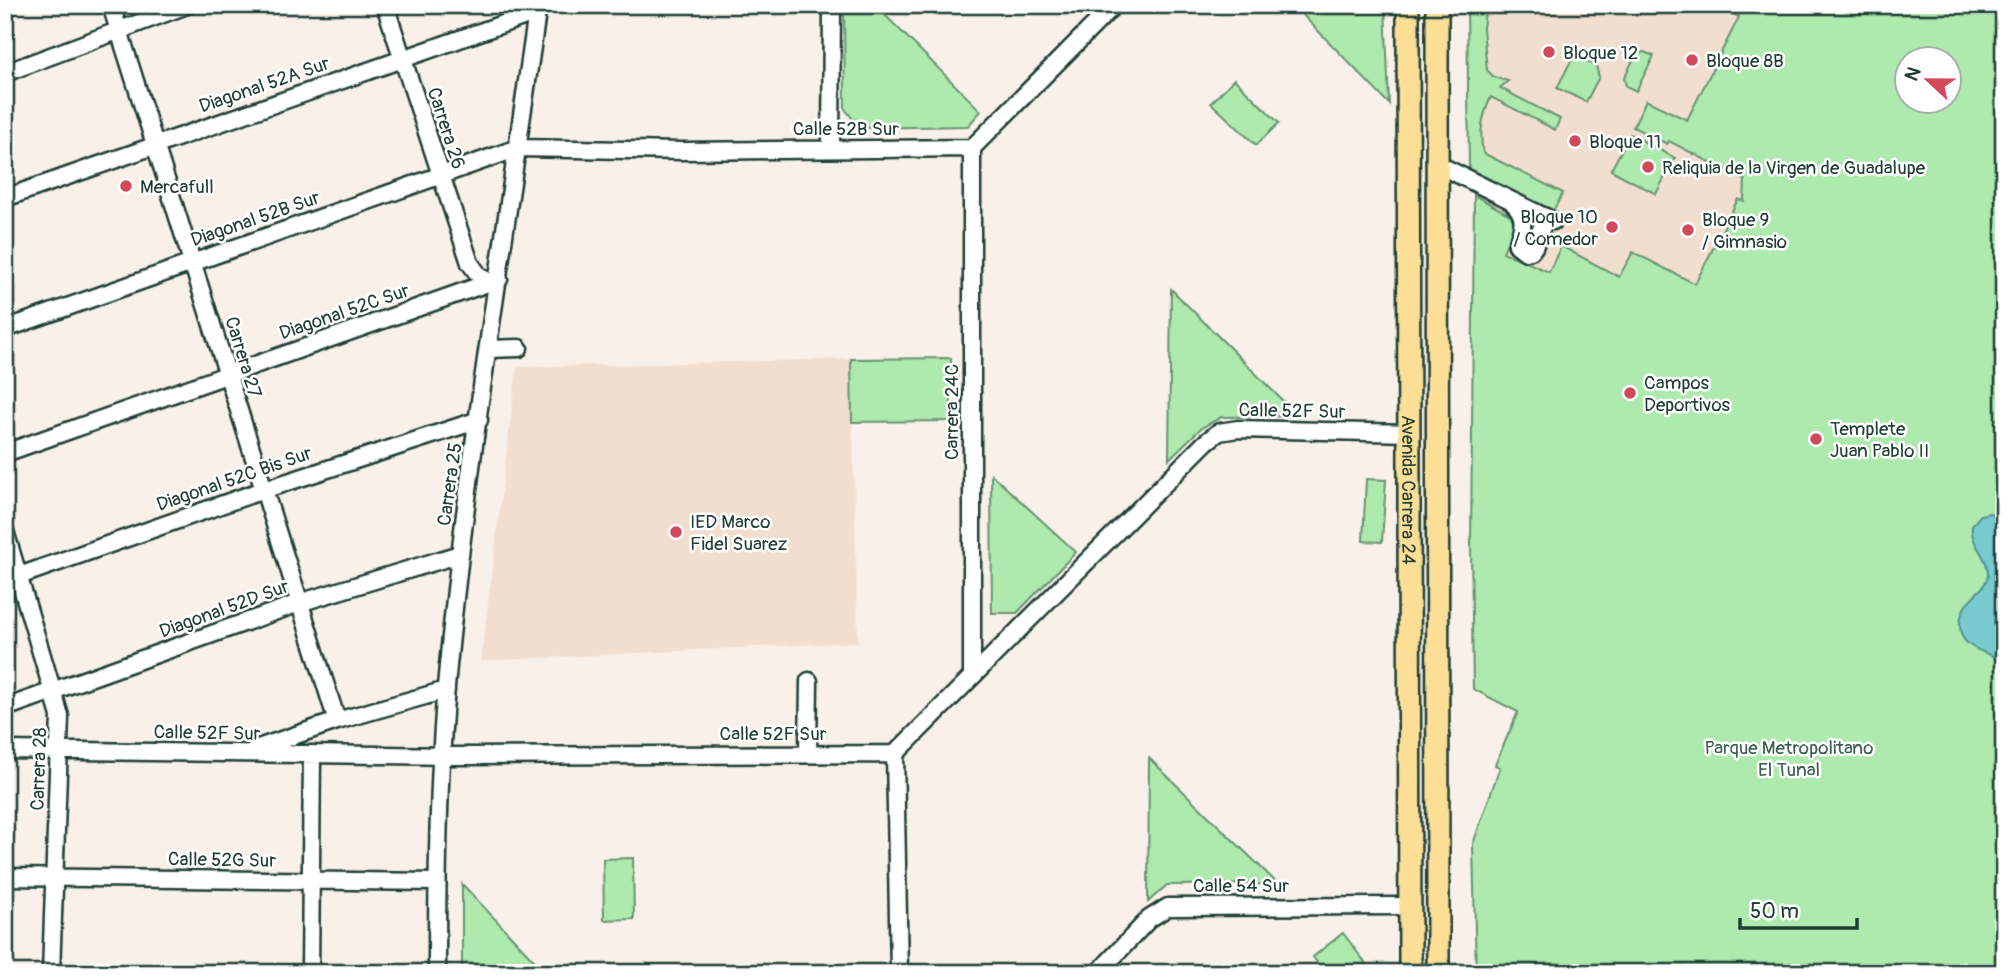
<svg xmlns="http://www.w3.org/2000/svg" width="2009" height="978" viewBox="0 0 2009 978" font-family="Pangolin,sans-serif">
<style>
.built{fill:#f2decf}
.green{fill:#aee9ae;stroke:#669371;stroke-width:2;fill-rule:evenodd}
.water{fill:#78cacf;stroke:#549291;stroke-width:2}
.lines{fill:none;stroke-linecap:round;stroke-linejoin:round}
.minor-casing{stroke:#1f3d34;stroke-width:21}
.major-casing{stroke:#1f3d34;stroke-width:26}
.minor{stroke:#fff;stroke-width:16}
.major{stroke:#fcde96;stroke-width:21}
.poi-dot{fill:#d1495b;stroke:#fff;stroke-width:2.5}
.labels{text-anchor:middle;stroke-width:5;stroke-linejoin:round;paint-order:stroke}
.poi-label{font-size:19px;fill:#1f3d34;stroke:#fff;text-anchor:start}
.street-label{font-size:19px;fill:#1f3d34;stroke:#fff}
.park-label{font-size:19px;fill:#3c5f4c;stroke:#fff}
</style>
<rect width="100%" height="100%" fill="#f9f0e9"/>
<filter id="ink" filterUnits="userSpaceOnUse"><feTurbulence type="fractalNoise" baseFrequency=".0143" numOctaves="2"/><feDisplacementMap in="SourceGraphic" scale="14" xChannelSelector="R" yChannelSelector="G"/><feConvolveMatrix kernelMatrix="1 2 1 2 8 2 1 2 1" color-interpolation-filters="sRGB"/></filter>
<g filter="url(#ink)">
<path class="built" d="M1467,5H1744L1745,549L1471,547L1474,195L1482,175L1469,169Z
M851,359L858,642L481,661L517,367Z"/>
<path class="green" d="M844,5H875L981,111L968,126L860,128L845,109Z
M1293,5H1385L1389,104Z
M1467,5H1486L1483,28L1487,70L1494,77L1508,81L1500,88L1560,119L1555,130L1491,97C1482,117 1479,132 1483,153L1563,193L1553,211L1469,169Z
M1716,5H2004V973H1476L1473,844L1500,767L1495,765L1518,712L1473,689L1471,547L1474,195L1512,216L1514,226L1503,252L1549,272L1561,246L1619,277L1633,252L1695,284L1738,199L1744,201L1745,180L1669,141L1667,144L1633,127L1646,100L1687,120L1739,17ZM1908,60H1950V102H1908Z
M1644,52L1654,56L1636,91L1626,86L1624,78L1636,54Z
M1574,55L1596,66L1599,77L1586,102L1557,88Z
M1234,79L1279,123L1256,145L1211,103Z
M1630,134L1675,158L1656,194L1611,170Z
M1171,289L1298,416L1222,417L1201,428L1169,459Z
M951,358V421L852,422L851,359Z
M991,474L1076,552L1017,613H992Z
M1366,479L1386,480L1382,542L1363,541Z
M1149,758L1278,884L1167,885L1148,902Z
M633,858L634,919L604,920L603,859Z
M462,884L546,973H462Z
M1343,933L1373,973H1325L1313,957Z"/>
<path class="water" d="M1989,513L1997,515L2004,523V666C1992,648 1960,654 1960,625C1961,596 1985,595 1988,575C1989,556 1969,544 1972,525L1981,515Z"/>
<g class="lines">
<defs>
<path id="minor" d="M111,5L337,721
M385,5L470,263L480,277L490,282
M5,73L187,5
M831,149L832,5
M1437,164L1553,221
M5,198L537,12
M1513,203C1528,217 1522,228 1517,245L1526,252L1531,251L1534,247L1546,217
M5,329L518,148L682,151L972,148L1114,5
M489,349L519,348
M5,453L499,279
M5,531L60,716L51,973
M5,581L263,490L479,420
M972,676V148
M5,708L299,603L460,554
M255,749L337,721L446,690
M5,750L458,756L895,754L1206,442L1219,432L1238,429L1409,433
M808,754L809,681
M895,754L899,973
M5,877L437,882
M310,973L312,754
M437,973C437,878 438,782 446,687C467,459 506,232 538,5
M1098,973L1149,919L1168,907L1410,906"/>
<g id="major">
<path id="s1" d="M1408,5L1410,973"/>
<path d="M1437,5L1438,973"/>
</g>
</defs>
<use href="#minor" class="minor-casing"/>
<use href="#major" class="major-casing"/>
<use href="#minor" class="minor"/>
<use href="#major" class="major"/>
</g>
</g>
<g class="poi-dot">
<circle cx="1549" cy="52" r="7"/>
<circle cx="1692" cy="60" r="7"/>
<circle cx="1575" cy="141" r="7"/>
<circle cx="1648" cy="167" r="7"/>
<circle cx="126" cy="186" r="7"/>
<circle cx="1612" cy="227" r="7"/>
<circle cx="1688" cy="230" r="7"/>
<circle cx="1630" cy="393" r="7"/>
<circle cx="1816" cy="439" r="7"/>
<circle cx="676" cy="532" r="7"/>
</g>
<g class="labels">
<g class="poi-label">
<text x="1563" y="59">Bloque 12</text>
<text x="1706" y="67">Bloque 8B</text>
<text x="1589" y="148">Bloque 11</text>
<text x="1662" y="174">Reliquia de la Virgen de Guadalupe</text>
<text x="140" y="193">Mercafull</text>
<text x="1598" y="223" text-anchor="end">Bloque 10<tspan x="1598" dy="22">/ Comedor</tspan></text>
<text x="1702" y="226">Bloque 9<tspan x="1702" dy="22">/ Gimnasio</tspan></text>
<text x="1644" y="389">Campos<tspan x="1644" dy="22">Deportivos</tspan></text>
<text x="1830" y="435">Templete<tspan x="1830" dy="22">Juan Pablo II</tspan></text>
<text x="690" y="528">IED Marco<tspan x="690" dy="22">Fidel Suarez</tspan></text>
</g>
<g class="street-label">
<text transform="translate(264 84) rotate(-19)" y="7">Diagonal 52A Sur</text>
<text transform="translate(447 128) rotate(72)" y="7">Carrera 26</text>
<text x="846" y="135">Calle 52B Sur</text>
<text transform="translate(255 218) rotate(-19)" y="7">Diagonal 52B Sur</text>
<text transform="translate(344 311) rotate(-19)" y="7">Diagonal 52C Sur</text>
<text transform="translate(244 357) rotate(73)" y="7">Carrera 27</text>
<text transform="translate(1292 410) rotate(1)" y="7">Calle 52F Sur</text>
<text transform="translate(951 412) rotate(-90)" y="7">Carrera 24C</text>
<text transform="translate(234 478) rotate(-19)" y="7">Diagonal 52C Bis Sur</text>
<text transform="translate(449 484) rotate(-82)" y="7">Carrera 25</text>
<text dy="7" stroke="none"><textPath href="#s1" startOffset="485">Avenida Carrera 24</textPath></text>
<text transform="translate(224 608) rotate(-20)" y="7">Diagonal 52D Sur</text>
<text transform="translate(207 732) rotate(1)" y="7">Calle 52F Sur</text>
<text x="773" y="740">Calle 52F Sur</text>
<text transform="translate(38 769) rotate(-88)" y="7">Carrera 28</text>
<text transform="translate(222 859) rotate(1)" y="7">Calle 52G Sur</text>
<text x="1241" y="892">Calle 54 Sur</text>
</g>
<g class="park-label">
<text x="1789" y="754">Parque Metropolitano<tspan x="1789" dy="22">El Tunal</tspan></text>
</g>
</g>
<rect width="2009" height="978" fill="none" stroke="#fff" stroke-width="28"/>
<rect x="14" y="14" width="1981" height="950" fill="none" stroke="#1f3d34" stroke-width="2.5" filter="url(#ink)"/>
<g transform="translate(1928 80) rotate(292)"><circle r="33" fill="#ffffff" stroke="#a5b1ae" stroke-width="2"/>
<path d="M0-5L12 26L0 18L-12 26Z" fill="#d1495b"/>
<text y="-10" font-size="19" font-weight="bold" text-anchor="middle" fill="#1f3d34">N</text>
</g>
<path d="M1740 918v10h117v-10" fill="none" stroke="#1f3d34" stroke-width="3.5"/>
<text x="1750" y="918" font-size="21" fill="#1f3d34" stroke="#ffffff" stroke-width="5" paint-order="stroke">50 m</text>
</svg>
